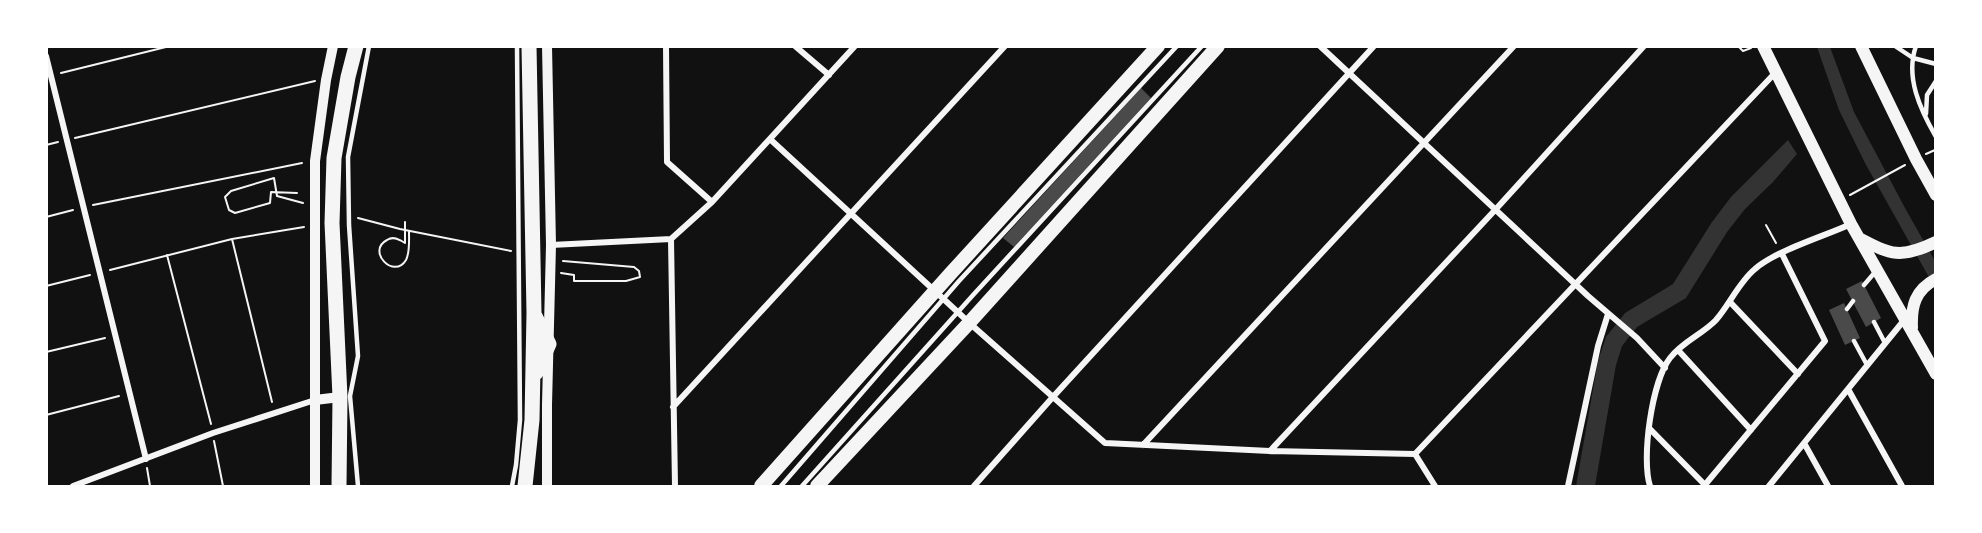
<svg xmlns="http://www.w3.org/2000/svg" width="1982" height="533" viewBox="0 0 1982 533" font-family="'Playfair Display',serif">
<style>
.water{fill:#333}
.building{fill:#4a4a4a}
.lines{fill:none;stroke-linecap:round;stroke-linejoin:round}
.path{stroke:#f5f5f5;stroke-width:2}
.service{stroke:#f5f5f5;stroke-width:4.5}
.minor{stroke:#f5f5f5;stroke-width:6}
.tertiary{stroke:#f5f5f5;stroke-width:10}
.secondary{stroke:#f5f5f5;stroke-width:12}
.primary{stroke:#f5f5f5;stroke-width:14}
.trunk{stroke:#f5f5f5;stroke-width:15}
</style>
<rect width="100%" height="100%" fill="#111"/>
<path class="water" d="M1817,47H1830L1854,112L1905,208L1935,261V288L1865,163L1839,110Z
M1788,140L1797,154L1773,182L1745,209L1727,232L1686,298L1637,327L1622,346L1616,365L1595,486H1576L1598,361L1606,337L1625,313L1673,284L1712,222L1731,197Z"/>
<path class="building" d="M1141,88L1151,98L1014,247L1003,238Z
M1862,281L1881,318L1866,327L1846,289Z
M1844,303L1860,338L1845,345L1829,310Z"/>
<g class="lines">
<path class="path" d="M1738,46L1743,51L1751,48
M61,73L170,46
M75,138L315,81
M46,145L58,142
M1926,154L1935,150
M297,193L271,192L270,203L235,213L229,210L225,197L231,191L274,178L277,196L303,203
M1850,195L1905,165
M93,205L302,163
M46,217L73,210
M358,218L400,229L511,251
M405,222V243C399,239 393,236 387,240C366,251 394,280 406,260C410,252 409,240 409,232
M1766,225L1776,243
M232,239L272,402
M167,255L211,424
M110,270L232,239L304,227
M561,273L574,275V281H626L640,277L639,271L634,267L563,261
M46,286L90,275
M46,352L105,338
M46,415L119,396
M214,441L223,486
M147,468L150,486"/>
<path class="service" d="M1895,46L1913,58L1936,64
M1916,46C1905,77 1920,109 1936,137
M1926,114L1927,95L1936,81
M1864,285L1876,271
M1847,309L1853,301
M1874,322L1885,343
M1854,341L1867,365
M358,486L350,396L358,356L349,225L348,157L369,46
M512,486L516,465L520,420L517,46
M781,486L959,281L1177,46
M802,486L974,294L1202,46"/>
<path class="minor" d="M666,46L667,162L712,202
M795,46L829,75
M1320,46L1588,296L1637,338L1665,368
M46,56L146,459
M771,140L975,328L1105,443L1270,451L1415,454
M671,239L712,202L855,46
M671,239L675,486
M551,245L671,239
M1730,302L1798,374
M1678,350L1751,430
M1848,389L1902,486
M673,407L1005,46
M1649,428L1705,485
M1804,443L1828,486
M1143,445L1514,46
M1270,451L1496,209L1644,46
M1415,454L1775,73
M1415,454L1435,486
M73,486L213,433L315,400
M974,486L1052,398L1374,46
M1568,486L1598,346L1608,314
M1650,486C1641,458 1652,381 1670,358C1683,341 1703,334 1716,320C1730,304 1739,282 1755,269C1775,251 1825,236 1851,224
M1704,486L1825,341L1782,254
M1769,486L1905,319"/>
<path class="tertiary" d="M547,46L551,245L547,405V486
M315,400L340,397
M315,486V161L326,80L333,46"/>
<path class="secondary" d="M1763,46L1851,224L1936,374
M1861,46L1916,159L1936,195
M1859,238C1891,255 1901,259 1936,242
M1912,328C1911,306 1915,290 1936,279"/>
<path class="primary" d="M761,486L951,273L1158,46
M817,486L969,323L1218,46"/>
<path class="trunk" d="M535,316L549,344L536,373
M339,486L340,397L332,223L334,158L348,77L356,46
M525,486L532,420L534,313L529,46"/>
</g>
<rect width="1982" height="533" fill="none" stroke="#ffffff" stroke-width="96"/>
</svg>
